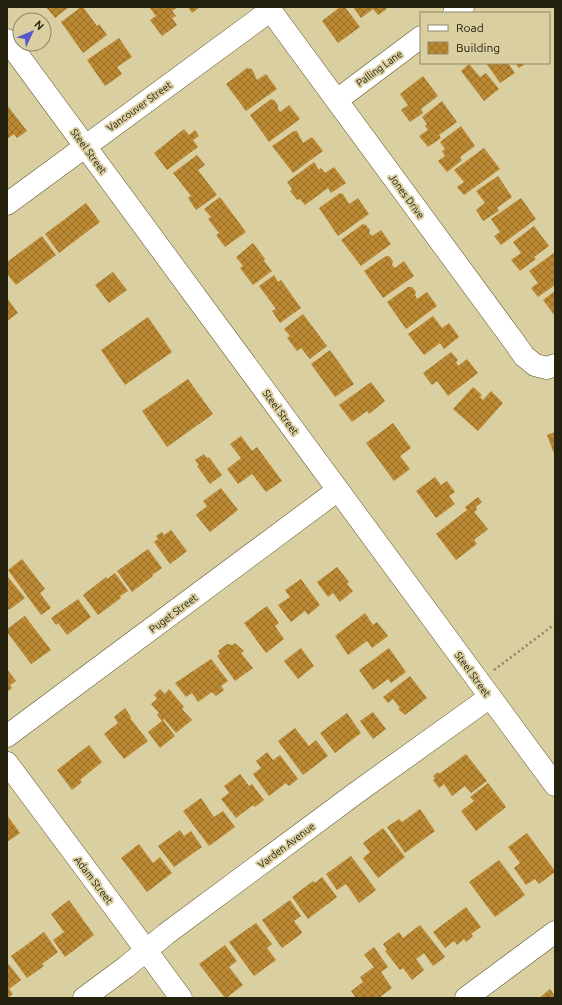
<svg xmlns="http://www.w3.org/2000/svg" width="562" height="1005" viewBox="0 0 562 1005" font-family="Ubuntu,sans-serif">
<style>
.building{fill:url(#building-cross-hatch)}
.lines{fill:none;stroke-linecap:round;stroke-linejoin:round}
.minor-casing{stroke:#5f562b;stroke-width:23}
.path{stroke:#8d8563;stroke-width:2.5;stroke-dasharray:2 3;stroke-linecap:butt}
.minor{stroke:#fff;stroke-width:22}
.labels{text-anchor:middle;stroke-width:4;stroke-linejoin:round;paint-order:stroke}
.street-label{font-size:10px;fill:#25210f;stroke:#d9cfa1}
</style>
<defs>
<pattern id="building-cross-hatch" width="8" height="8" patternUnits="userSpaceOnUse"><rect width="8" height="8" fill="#bb8933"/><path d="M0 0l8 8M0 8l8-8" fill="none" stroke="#98702a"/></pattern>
</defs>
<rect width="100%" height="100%" fill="#d9cfa1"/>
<path class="building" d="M46,7H69L55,18Z
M81,7H83L97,26L99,24L107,35L83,53L61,22Z
M149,7H178L172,11L176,16L172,18L177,25L162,36L150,20L156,16Z
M188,7H200L192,13Z
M340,7H345L360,27L338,43L322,21Z
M353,7H385L387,9L378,15L373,9L361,18Z
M119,38L132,57L117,67L122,74L105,86L87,60Z
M486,63H508L515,73L500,83Z
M515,63H526L519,68Z
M469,64L480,77L486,73L499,89L484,101L461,71Z
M247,68L252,69L257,80L266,74L277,89L246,111L226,84Z
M423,76L438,96L421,109L423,113L410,122L401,110L408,105L400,94Z
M271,99L274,100L278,105V109L280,112L289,105L300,119L269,142L250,115Z
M442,101L457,122L439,135L441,138L428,147L419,136L428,130L425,126L427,124L422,117Z
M7,105L27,131L17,138L14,134L7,139Z
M461,126L475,146L460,157L462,160L447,172L438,161L445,156L442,151L445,149L440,142Z
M184,129L189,135L195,130L199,136L193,140L198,147L167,170L154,153Z
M294,131H297L303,143L312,137L323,151L293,173L272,146Z
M484,148L500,169L464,195L457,187L464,182L454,170Z
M197,155L205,165L198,170L217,195L196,210L188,198L191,196L173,173Z
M314,162L319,170L321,168L325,173L334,167L346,183L331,193L328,188L305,205L300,199L297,200L290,191L292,189L287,182Z
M498,176L512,197L497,208L499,211L483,221L476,210L485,203L476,191Z
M340,193L343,194L349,204L358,198L369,214L338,236L319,208Z
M220,197L246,232L225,247L216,235L219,233L208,219L211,217L204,209Z
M521,198L536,219L501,245L494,236L500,232L491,219Z
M86,203L100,222L59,253L45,234Z
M363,224L366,225L370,230L369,233L372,236L381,230L391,244L361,266L341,240Z
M534,226L549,246L534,257L536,259L520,271L511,260L521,253L513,242Z
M42,236L56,255L16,285L7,274V262Z
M253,243L265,259L264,261L272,271L253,285L240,268L243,266L236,257Z
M555,252V285L538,297L531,288L538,283L529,271Z
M386,256H389L393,261L392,265L395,268L404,261L414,276L383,298L364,271Z
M113,272L127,290L109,303L95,285Z
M274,275L278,282L281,280L301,308L280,323L272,311L276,309L259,286Z
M408,287H412L416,292L415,295L417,299L427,292L437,306L406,329L387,302Z
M555,291V316L543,300Z
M7,298L18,313L7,321Z
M303,314L327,346L310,359L301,348L297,351L287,338L290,336L284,329Z
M433,316L442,328L449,323L459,337L444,349L440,343L424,355L408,334Z
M148,317L172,352L125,385L101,350Z
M330,350L354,384L335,397L311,364Z
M451,352L458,360L456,362L458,366L467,359L478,373L448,396L437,381L432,385L423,373Z
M188,379L213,414L167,447L142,411Z
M371,382L385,401L369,414L367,411L352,422L339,405Z
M473,387L482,395L480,397L483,400L491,391L503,403L478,431L453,409Z
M393,423L411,448L400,456L410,469L394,481L366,443Z
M555,432V456L547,435Z
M241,436L252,451L257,447L282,481L266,492L252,474L238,484L227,469L241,458L230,444Z
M204,454L207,458L209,457L222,475L210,484L197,466L199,465L195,460Z
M435,477L441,485L447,481L455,492L449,496L455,504L436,518L416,491Z
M221,488L238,510L210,532L196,515L207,506L203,501Z
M478,497L482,502L476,507L477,510L474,512L488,529L474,540L477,544L456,560L436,534L467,510L465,507Z
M171,530L187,551L170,564L154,542L158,539L156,536L162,532L164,535Z
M148,549L162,568L152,575L153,576L132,592L117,571Z
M22,559L45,589L40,593L51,608L41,615L8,570Z
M337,567L349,582L347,584L353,591L340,602L333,593L328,597L317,582Z
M115,573L128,591L120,596L121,598L98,615L83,595L106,577L107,579Z
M8,577L25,598L9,610L7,607V578Z
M301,579L320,605L308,615L305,611L291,622L278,605L290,597L285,590Z
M78,599L91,617L67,635L58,623L56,625L51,618Z
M267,606L279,623L275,626L284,639L266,653L244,623Z
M365,613L373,625L377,622L388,636L372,648L367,641L348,655L335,636Z
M25,616L51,650L31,664L7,632V629Z
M235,643L244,651L241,653L253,668L235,681L217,656L220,653L218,651L227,644L232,645Z
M301,648L314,666L298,679L284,661Z
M389,648L406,672L391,683L388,679L373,690L359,670Z
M211,659L228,681L221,686L224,690L216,696L212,692L198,702L192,693L186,697L175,683Z
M7,669L16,681L10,685L12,688L7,692Z
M410,676L427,698L405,715L398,709L400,708L393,699L388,703L383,697Z
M160,689L165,694L169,689L184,707L182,709L192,720L176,733L164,719L162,721L157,715L159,713L151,704L157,699L154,695Z
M125,708L131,717L130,718L148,741L124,759L104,734L118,723L114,717Z
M373,712L386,729L373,739L360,721Z
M347,713L361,733L335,753L320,733Z
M163,720L175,736L160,748L148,732Z
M295,728L309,746L316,740L328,756L303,775L278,741Z
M89,745L102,762L80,780L82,782L72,790L57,770Z
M267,752L273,760L280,755L298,779L289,786L286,783L269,796L253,774L261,768L256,761Z
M466,754L487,781L471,793L465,786L452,796L444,784L439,788L433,780L435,779L433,776L438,772L439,774Z
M240,774L249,786L252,784L264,800L255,807L253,805L236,818L221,799L229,793L224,786Z
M488,783L506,807L476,831L461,811L474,801L470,797Z
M201,798L214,817L223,811L235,827L209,846L183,811Z
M420,809L435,831L405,853L387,827L399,819L402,822Z
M7,815L20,833L7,842Z
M383,828L405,857L378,878L363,858L370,852L363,843Z
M180,830L184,836L191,831L202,847L174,867L158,846Z
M527,833L555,871V872L539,884L535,879L526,885L514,868L520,863L508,847Z
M139,844L153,863L160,857L172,873L147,892L121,858Z
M351,856L376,890L359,903L346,884L337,890L326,874Z
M499,860L525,895L495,917L469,882Z
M322,877L337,897L308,919L292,897L313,881L315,883Z
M69,900L94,935L65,957L53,940L64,932L51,914Z
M290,900L301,916L294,921L302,932L301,934L282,948L262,920Z
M466,907L481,927L471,934L473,936L466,942L464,939L457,945L454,941L445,948L433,932Z
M256,923L272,944L267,948L276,960L254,976L229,942Z
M420,925L445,957L433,966L424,953L416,959L424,970L412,980L403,968L400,970L385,951L387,950L383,944L399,932L403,938Z
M44,932L58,952L42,964L44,966L27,978L11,956Z
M225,945L237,961L229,967L243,985L226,998H225L199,964Z
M374,947L388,967L381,972L392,988L379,998H356L351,991L363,982L360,977L374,967L364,955Z
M7,962L21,980L9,989L13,994L8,998H7Z
M550,989L555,996V998H539Z"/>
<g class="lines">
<defs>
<path id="minor" d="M268,7L515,343L524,356L535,365L547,368L555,365
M454,13L463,7
M7,40L555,785
M337,100L421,37
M7,204L271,10
M7,736L338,490
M7,763L129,927L181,998
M84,998L126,967L166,934L356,793L490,697
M466,998L555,932"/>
</defs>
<use href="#minor" class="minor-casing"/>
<path class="path" d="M494,670L555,624"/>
<use href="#minor" class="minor"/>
</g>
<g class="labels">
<g class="street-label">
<text transform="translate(379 68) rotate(-36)" y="4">Palling Lane</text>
<text transform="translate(139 106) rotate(-36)" y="4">Vancouver Street</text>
<text transform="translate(89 151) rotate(54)" y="4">Steel Street</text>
<text transform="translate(407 196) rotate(54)" y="4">Jones Drive</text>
<text transform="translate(281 412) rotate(54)" y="4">Steel Street</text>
<text transform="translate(173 613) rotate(-37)" y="4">Puget Street</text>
<text transform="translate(473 674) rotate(54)" y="4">Steel Street</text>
<text transform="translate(286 845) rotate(-37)" y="4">Varden Avenue</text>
<text transform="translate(94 880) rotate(53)" y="4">Adam Street</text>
</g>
</g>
<rect width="562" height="1005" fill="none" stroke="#25210f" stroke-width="16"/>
<rect x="420" y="12" width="130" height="52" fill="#d9cfa1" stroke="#918967"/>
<rect x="428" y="25" width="20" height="6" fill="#ffffff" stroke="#918967"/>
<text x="456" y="32" font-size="12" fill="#25210f">Road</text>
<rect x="428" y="42" width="20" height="12" fill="url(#building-cross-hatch)" stroke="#918967"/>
<text x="456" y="52" font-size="12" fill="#25210f">Building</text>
<g transform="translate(32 32) rotate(46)"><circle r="19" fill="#d9cfa1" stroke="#918967"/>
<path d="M0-3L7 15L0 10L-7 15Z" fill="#5657cf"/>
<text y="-6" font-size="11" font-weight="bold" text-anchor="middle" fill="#25210f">N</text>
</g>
</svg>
